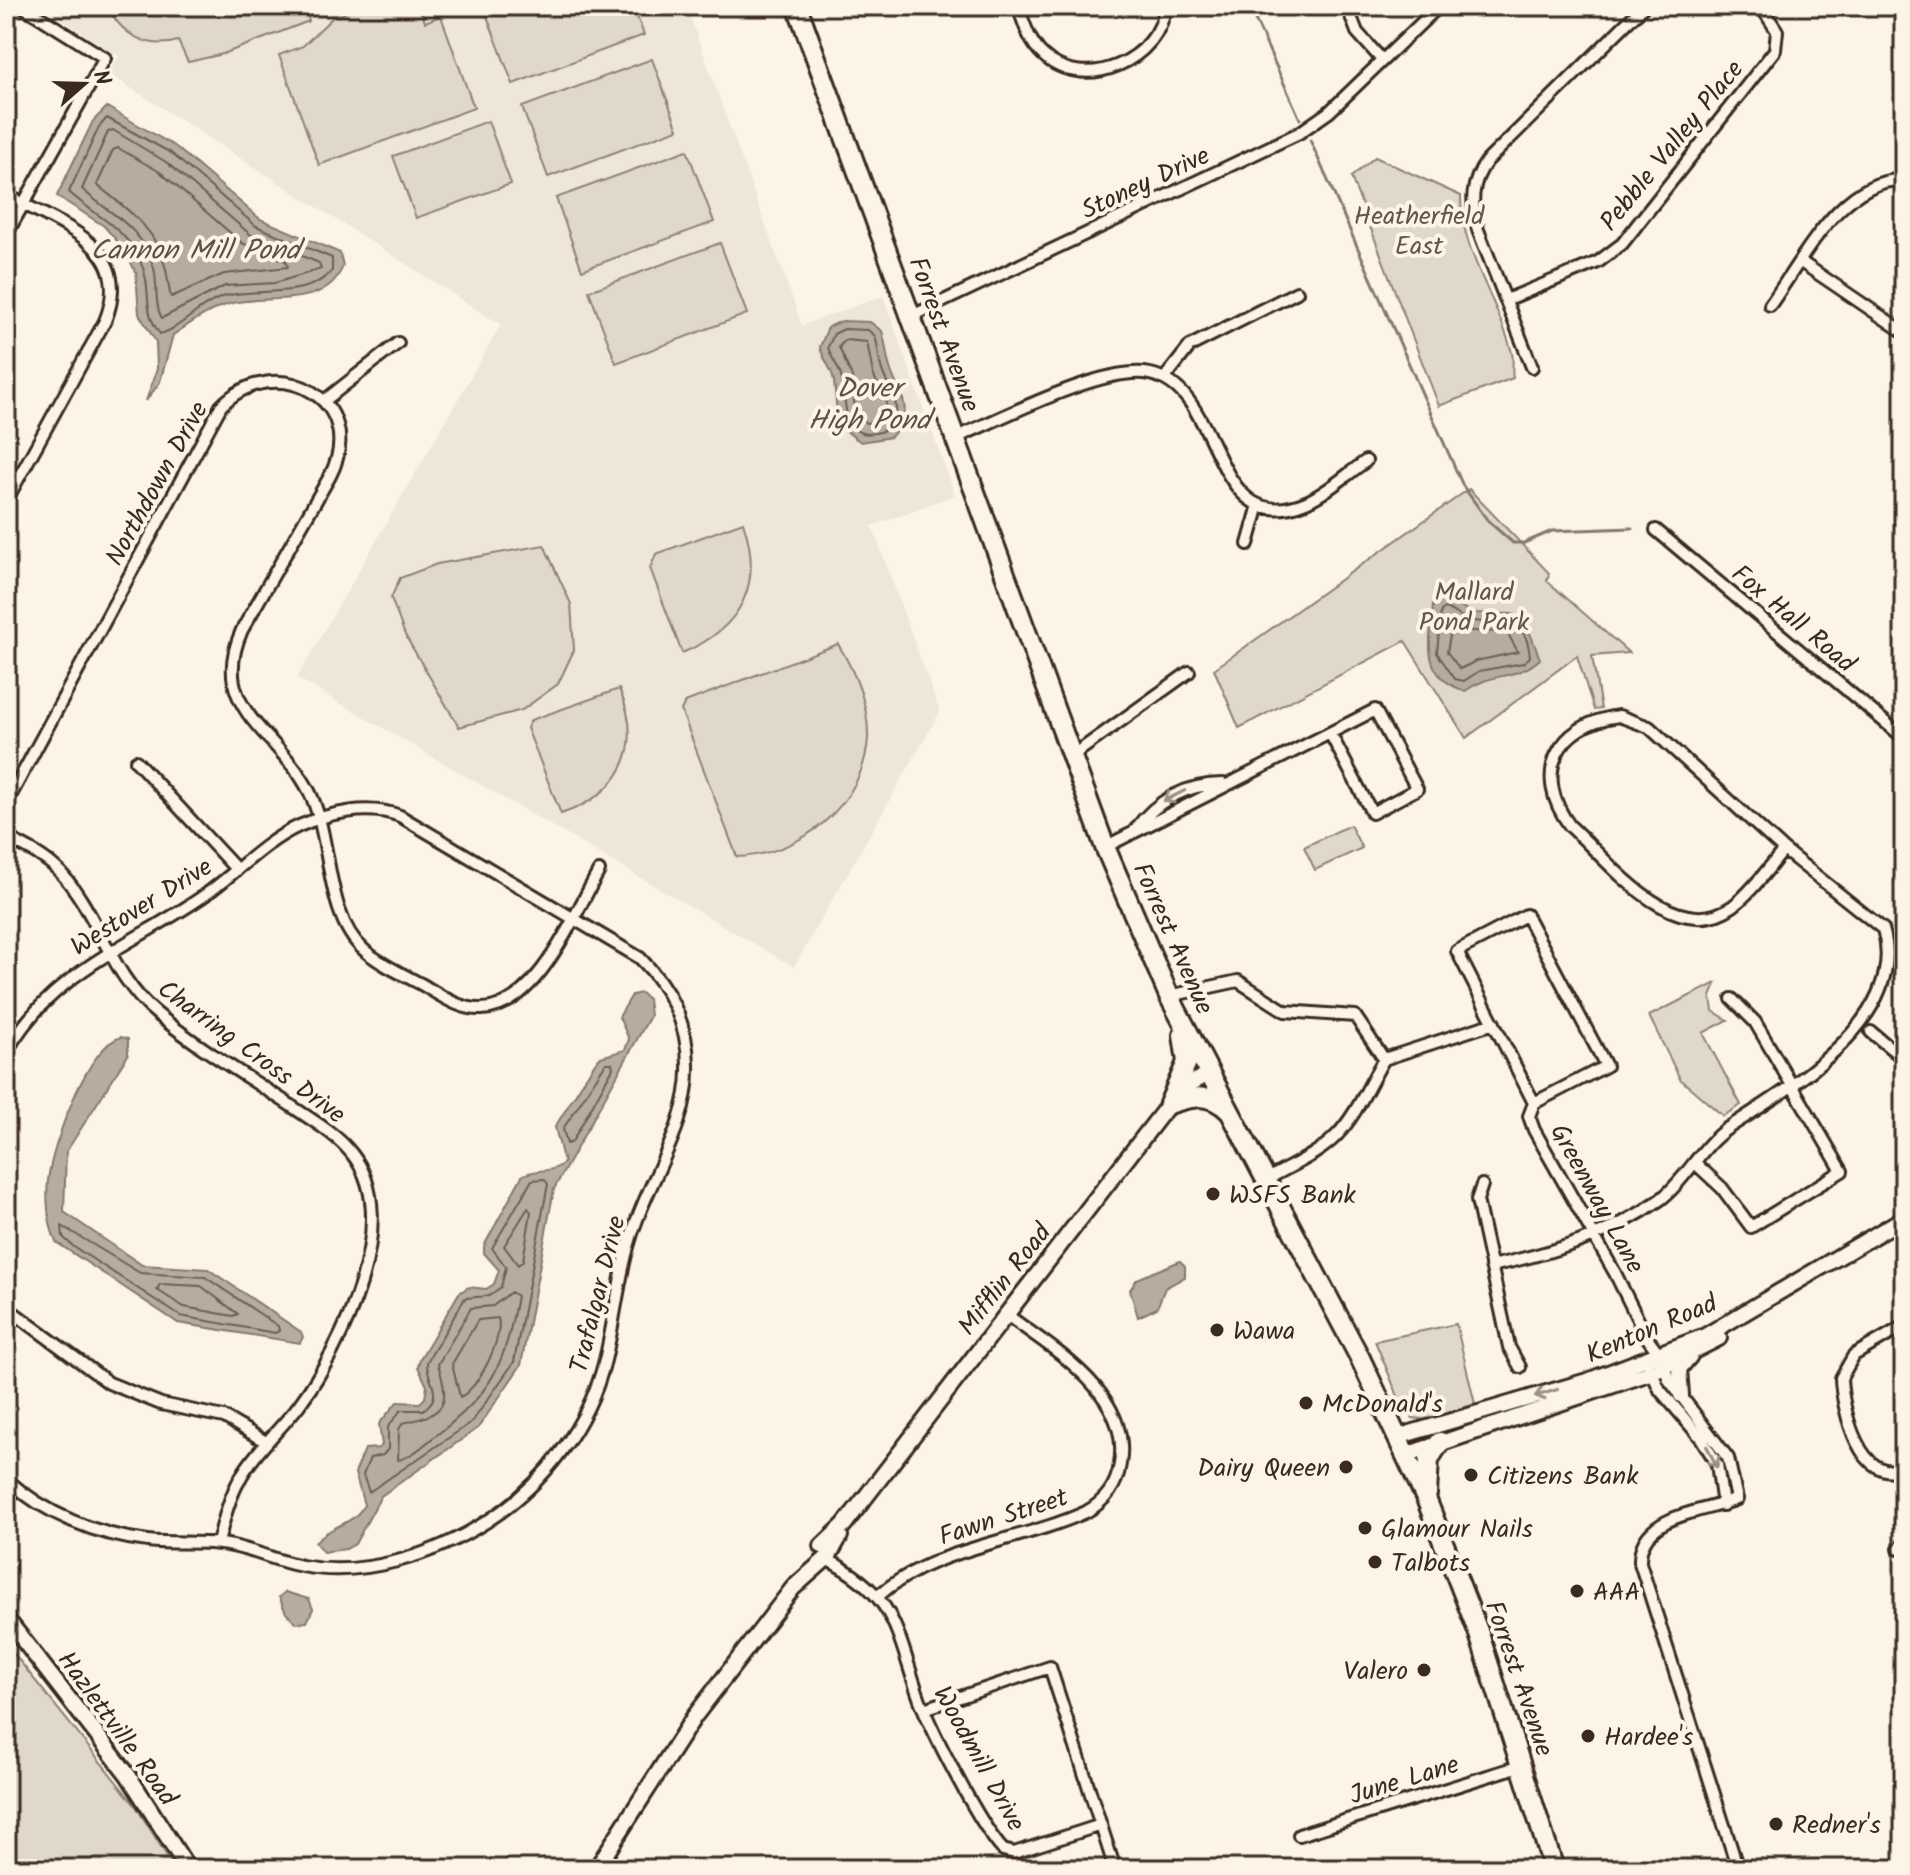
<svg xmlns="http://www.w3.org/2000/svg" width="1910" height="1875" viewBox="0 0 1910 1875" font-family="Kalam,sans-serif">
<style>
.built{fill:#eee6d6}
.green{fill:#e0d8c8;stroke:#8e8173;stroke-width:2}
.water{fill:#b7ad9e;stroke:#85796b;stroke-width:2}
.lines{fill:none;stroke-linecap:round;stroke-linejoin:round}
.shore{stroke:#6d5e51;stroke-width:2}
.stream{stroke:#85796b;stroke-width:3}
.street-casing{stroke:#3b2a1e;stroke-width:16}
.secondary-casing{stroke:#3b2a1e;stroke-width:20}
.highway-casing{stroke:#3b2a1e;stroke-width:24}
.street{stroke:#fcf5e5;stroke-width:10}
.secondary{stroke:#fcf5e5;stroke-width:14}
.highway{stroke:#fcf5e5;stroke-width:18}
.oneway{stroke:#9c9082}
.poi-dot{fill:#3b2a1e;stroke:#fcf5e5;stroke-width:3}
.labels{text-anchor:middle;stroke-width:8;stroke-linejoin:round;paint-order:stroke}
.street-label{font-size:26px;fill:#3b2a1e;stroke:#fcf5e5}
.park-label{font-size:26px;fill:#645648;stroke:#fcf5e5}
.poi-label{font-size:26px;fill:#3b2a1e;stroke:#fcf5e5;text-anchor:start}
.water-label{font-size:28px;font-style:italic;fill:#605144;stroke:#fcf5e5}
</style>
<rect width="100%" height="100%" fill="#fcf5e5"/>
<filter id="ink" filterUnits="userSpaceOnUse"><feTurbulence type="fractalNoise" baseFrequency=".0125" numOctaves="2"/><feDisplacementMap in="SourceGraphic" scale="16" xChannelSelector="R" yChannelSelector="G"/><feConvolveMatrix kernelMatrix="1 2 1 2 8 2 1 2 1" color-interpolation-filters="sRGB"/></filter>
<g filter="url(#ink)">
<path class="built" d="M41,6H686L802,325L883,296L955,495L872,526L940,712L794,967L297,678L501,325L109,74L119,56Z"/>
<path class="green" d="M108,6H334L308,16L309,21L223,54L188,62L178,41C148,50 120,34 108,6Z
M343,6H419L425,22L441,16L474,108L319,165L279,55L303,46L333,17L345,13Z
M499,6H633L644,35L513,84L485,11Z
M652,59L678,129L548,177L522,107Z
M488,121L511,184L416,218L393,156Z
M687,150L714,222L582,270L556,198Z
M1375,157L1461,196C1460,251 1499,301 1512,353C1514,362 1511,369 1513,378L1439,406L1351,177Z
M720,243L747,314L616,363L589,291Z
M1469,489L1549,573L1547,581L1629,653L1592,656L1601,709L1594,710L1577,656L1466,738L1405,641L1239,728L1214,669Z
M743,522C764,584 742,628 682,653L650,568L656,554Z
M544,545L571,604L574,650L558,684L522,710L459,727L405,635L391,598L400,578L437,564Z
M838,644C855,672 869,704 868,738C864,804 801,855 737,857L681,710L685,702Z
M619,689C646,749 620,794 561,814L527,728L531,720Z
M1350,825L1362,848L1315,870L1304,847Z
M1716,983L1711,997L1713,1011L1728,1020L1703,1033L1741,1105L1723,1116L1680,1079L1649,1016Z
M1456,1324L1475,1404L1426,1420L1413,1418L1402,1406L1375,1341Z
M6,1644L135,1805L175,1869H6Z"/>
<path class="water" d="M107,107L176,147L260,219L340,253L343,266C325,312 265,293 229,304C208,310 191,323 173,335L160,382L146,401L157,369L156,342L139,314L136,273L125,250L104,226L57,196L93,121Z
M842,321L870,322L882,331C886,343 886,356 890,368C900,399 917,407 891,437L861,442C832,424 838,412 834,382C833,369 823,360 820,347L828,327Z
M1443,599L1474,613L1512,614L1526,623L1540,659C1516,681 1492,671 1465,691C1420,676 1430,643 1433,605Z
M641,993L648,999L650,1016L554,1189L521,1365L478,1428L381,1496L355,1544L346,1549L323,1552L315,1542C330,1525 354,1525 364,1505L355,1473L365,1449L379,1448L382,1445L379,1424L397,1402L420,1403L425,1398L427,1386L418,1367L420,1359L459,1293L469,1287L486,1289L494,1284L499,1270L484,1253V1246L522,1176C535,1168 551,1174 564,1163L555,1127L595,1063L601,1057L625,1050L629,1039L619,1017L632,995Z
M121,1037L128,1039V1055L66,1152L64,1212L142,1265L208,1269L301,1332L303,1337L300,1343L178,1323L56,1242C48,1224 46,1200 48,1180C52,1147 86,1047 121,1037Z
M1180,1261L1185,1266V1277L1165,1288L1157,1308L1138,1317L1130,1290L1137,1279Z
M285,1592L309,1599L313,1609L307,1622L296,1623L286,1613L279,1597Z"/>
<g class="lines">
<path class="shore" d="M107,118L171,153L256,226L332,258V271C306,299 264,288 230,295C203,300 181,329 160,334C142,311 152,293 143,268C127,226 98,219 69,192L99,127Z
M113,130L166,162L251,235L319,263L321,269L275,283L225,286L162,318C154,305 158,284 154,268C140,223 111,216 82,189L108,132Z
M118,148L160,172L242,243L286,261L288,267L224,274L171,297C168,287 168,276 165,266C156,227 125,208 97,185L113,150Z
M844,329L868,330L875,336C879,348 878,361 883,373C892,396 906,410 886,430C839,447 848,403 841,376C838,365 831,358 828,347L834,334Z
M845,340L867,342L873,374L886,402L887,414L880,422L866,423L855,412L852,377L839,347Z
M1445,608C1454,611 1463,620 1474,621C1505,626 1526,614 1530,657L1523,663L1479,671L1464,681L1455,679L1437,653L1441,611Z
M1452,624L1472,631L1507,632L1518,652L1476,661L1460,669L1447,652Z
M606,1063H612L613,1068L572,1142L567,1144L563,1129Z
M532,1180L544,1179L548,1184L514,1362L472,1422L369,1492L363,1475L370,1458L383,1455L388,1449V1427L401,1410H423C446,1394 426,1382 427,1362L465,1298L489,1296L501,1287L506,1267L492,1248Z
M528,1208L531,1212L523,1261L518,1265L504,1246Z
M62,1226L140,1273L205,1277L278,1326L279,1331L275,1333L180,1316L74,1247L63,1237Z
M160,1284L201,1286L238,1314L233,1316L184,1307L157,1290Z
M511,1292L517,1296C505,1365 492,1394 434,1437C424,1445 410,1458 398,1460L399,1429L403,1423C445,1414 451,1406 438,1364L471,1308L493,1306Z
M498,1318C504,1337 478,1390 460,1397L452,1364L478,1320Z"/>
<path class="stream" d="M1249,6L1300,119
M1310,140L1463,486L1488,521L1513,543H1524L1552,531L1632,528"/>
<defs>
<path id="street" d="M1018,6C1024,23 1029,42 1043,55C1084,94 1161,60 1165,6
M1347,6L1357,32L1382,60
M6,195C58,224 136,245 105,321L6,501
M6,235L105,58L22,6
M1801,262L1904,332
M1506,300L1598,262L1622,244L1775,50L1777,31L1761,6
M1770,305C1802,261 1842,177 1904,180
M910,317L1299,133L1329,112L1439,6
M1532,367L1478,230C1471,204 1470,183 1487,161L1644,6
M1165,378L1190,346L1297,292
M324,401L398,343
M955,438C1000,419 1106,364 1150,374C1226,390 1209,542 1306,502C1327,493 1347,474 1366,461
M1656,530L1904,738
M1248,544L1259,505
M1619,716L1649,727L1784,850C1768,868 1752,892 1733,906C1674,948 1610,862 1570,826C1531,774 1557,724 1619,716Z
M1072,756L1189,672
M136,761L237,870
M6,804L221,406C277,349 369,401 330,476L242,630C207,709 279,732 309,791C333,838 324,915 364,950C380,964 402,974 421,984C440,995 460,1010 482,1009C538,1007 574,914 599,871
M1135,830C1156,800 1187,784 1223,784
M6,837C26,847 46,857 61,873C100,916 110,975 156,1013C197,1047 245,1075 290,1105C311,1120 336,1133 352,1154C404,1219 342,1347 299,1405C281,1429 257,1449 242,1475C229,1497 224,1519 218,1543
M1105,847L1375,710L1417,789L1372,813L1331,735
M1169,996L1238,981L1285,1011L1355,1016L1384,1059
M1871,1032L1904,1059
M6,1053C50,972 133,945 205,895C236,873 264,842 299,826C329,813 368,804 400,816L640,958C669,987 688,1024 688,1065C690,1121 653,1173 635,1225C619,1269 616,1315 605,1360C589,1425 543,1486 486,1522C434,1555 364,1578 302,1566C274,1561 249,1547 220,1544C196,1541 172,1544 148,1541C96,1535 45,1514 6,1479
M1534,1103L1606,1066L1526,915L1457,951L1534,1103L1529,1116L1534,1130L1615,1273L1646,1336L1660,1355L1669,1380L1728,1458L1737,1499C1703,1513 1638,1514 1640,1563L1738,1869
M1695,1163L1722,1188L1751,1227L1842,1171L1755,1022L1732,999
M1266,1180C1290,1166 1318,1155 1337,1135C1357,1114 1369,1084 1384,1059L1494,1023
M1482,1185L1477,1200L1509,1347L1520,1367
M1491,1266C1552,1253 1610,1236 1661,1199C1687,1179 1701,1146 1728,1128C1786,1090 1910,1020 1883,929L1784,850
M6,1307L109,1383L161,1404L224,1417L266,1442
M1904,1326L1854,1355L1841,1378C1842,1409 1861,1488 1904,1467
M1649,1366L1660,1390L1701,1438L1717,1464L1723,1505
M1899,1549L1904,1543
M826,1559C899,1596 896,1634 920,1700C932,1732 981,1827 1003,1850L1014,1853L1101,1825
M877,1597C934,1546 1018,1543 1086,1512C1106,1501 1117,1486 1120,1464C1132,1394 1054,1350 1007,1315
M924,1709L1050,1667L1115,1869
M1299,1835L1523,1765"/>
<path id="secondary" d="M1681,1395L1679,1369L1690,1356
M1397,1437L1587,1381L1705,1336L1904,1218
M1406,1455L1652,1372L1719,1338
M822,1546L844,1525L1169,1104L1188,1085L1210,1073
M6,1618L128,1775L188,1869
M596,1869L694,1717L793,1588L829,1556L840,1536"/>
<path id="highway" d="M797,6L1105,847L1169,996L1360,1358L1427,1501L1478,1631L1554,1869
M1169,1104L1187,1062L1183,1035
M1169,1104C1193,1096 1210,1092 1229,1111
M1427,1494L1429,1459L1440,1442"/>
</defs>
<use href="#street" class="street-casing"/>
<use href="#secondary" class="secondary-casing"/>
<use href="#highway" class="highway-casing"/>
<use href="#street" class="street"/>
<use href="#secondary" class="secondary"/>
<use href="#highway" class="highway"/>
</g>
<defs><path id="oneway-shaft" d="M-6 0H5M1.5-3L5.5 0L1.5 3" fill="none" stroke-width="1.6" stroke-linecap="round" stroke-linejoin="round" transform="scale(2)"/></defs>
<g class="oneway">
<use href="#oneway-shaft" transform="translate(1174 796) rotate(153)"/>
<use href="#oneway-shaft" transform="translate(1546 1393) rotate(163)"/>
<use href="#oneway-shaft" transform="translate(1712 1457) rotate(64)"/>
</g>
</g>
<g class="poi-dot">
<circle cx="1213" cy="1194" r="8"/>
<circle cx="1217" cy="1330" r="8"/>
<circle cx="1306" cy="1403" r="8"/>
<circle cx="1346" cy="1467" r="8"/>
<circle cx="1471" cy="1475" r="8"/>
<circle cx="1365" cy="1528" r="8"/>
<circle cx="1375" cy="1562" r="8"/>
<circle cx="1577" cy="1591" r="8"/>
<circle cx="1424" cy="1670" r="8"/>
<circle cx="1588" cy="1736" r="8"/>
<circle cx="1776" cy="1824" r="8"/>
</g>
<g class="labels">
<g class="street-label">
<text transform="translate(1671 145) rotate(-51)" y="9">Pebble Valley Place</text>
<text transform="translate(1145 182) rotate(-25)" y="9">Stoney Drive</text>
<text transform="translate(945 334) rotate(70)" y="9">Forrest Avenue</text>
<text transform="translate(156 483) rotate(-61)" y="9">Northdown Drive</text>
<text transform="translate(1794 618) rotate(40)" y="9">Fox Hall Road</text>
<text transform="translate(141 906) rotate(-32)" y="9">Westover Drive</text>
<text transform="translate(1174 938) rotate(66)" y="9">Forrest Avenue</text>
<text transform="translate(252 1051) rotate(36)" y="9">Charring Cross Drive</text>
<text transform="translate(1598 1198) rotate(61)" y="9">Greenway Lane</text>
<text transform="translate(1004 1279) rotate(-52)" y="9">Mifflin Road</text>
<text transform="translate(597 1294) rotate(-76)" y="9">Trafalgar Drive</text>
<text transform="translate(1651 1328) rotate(-23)" y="9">Kenton Road</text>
<text transform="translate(1003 1516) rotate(-18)" y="9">Fawn Street</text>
<text transform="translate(1520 1678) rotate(71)" y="9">Forrest Avenue</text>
<text transform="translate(118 1728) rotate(54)" y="9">Hazlettville Road</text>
<text transform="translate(980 1758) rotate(61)" y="9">Woodmill Drive</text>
<text transform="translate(1404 1779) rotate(-17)" y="9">June Lane</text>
</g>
<g class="park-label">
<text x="1419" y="224">Heatherfield<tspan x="1419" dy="30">East</tspan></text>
<text x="1474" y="600">Mallard<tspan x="1474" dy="30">Pond Park</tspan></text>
</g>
<g class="poi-label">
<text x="1229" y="1203">WSFS Bank</text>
<text x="1233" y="1339">Wawa</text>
<text x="1322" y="1412">McDonald's</text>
<text x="1330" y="1476" text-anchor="end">Dairy Queen</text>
<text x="1487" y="1484">Citizens Bank</text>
<text x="1381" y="1537">Glamour Nails</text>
<text x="1391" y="1571">Talbots</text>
<text x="1593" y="1600">AAA</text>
<text x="1408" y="1679" text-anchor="end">Valero</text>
<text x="1604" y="1745">Hardee's</text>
<text x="1792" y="1833">Redner's</text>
</g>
<g class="water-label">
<text x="195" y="259">Cannon Mill Pond</text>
<text x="869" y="397">Dover<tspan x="869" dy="32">High Pond</tspan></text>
</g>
</g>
<rect width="1910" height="1875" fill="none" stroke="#fcf5e5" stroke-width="32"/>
<rect x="16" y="16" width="1878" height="1843" fill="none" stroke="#3b2a1e" stroke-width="3" filter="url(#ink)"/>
<g transform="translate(84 84) rotate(70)" stroke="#fcf5e5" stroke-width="6" paint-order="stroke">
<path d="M0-6L14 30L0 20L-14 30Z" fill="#3b2a1e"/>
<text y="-12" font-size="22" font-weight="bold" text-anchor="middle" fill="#3b2a1e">N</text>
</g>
</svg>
